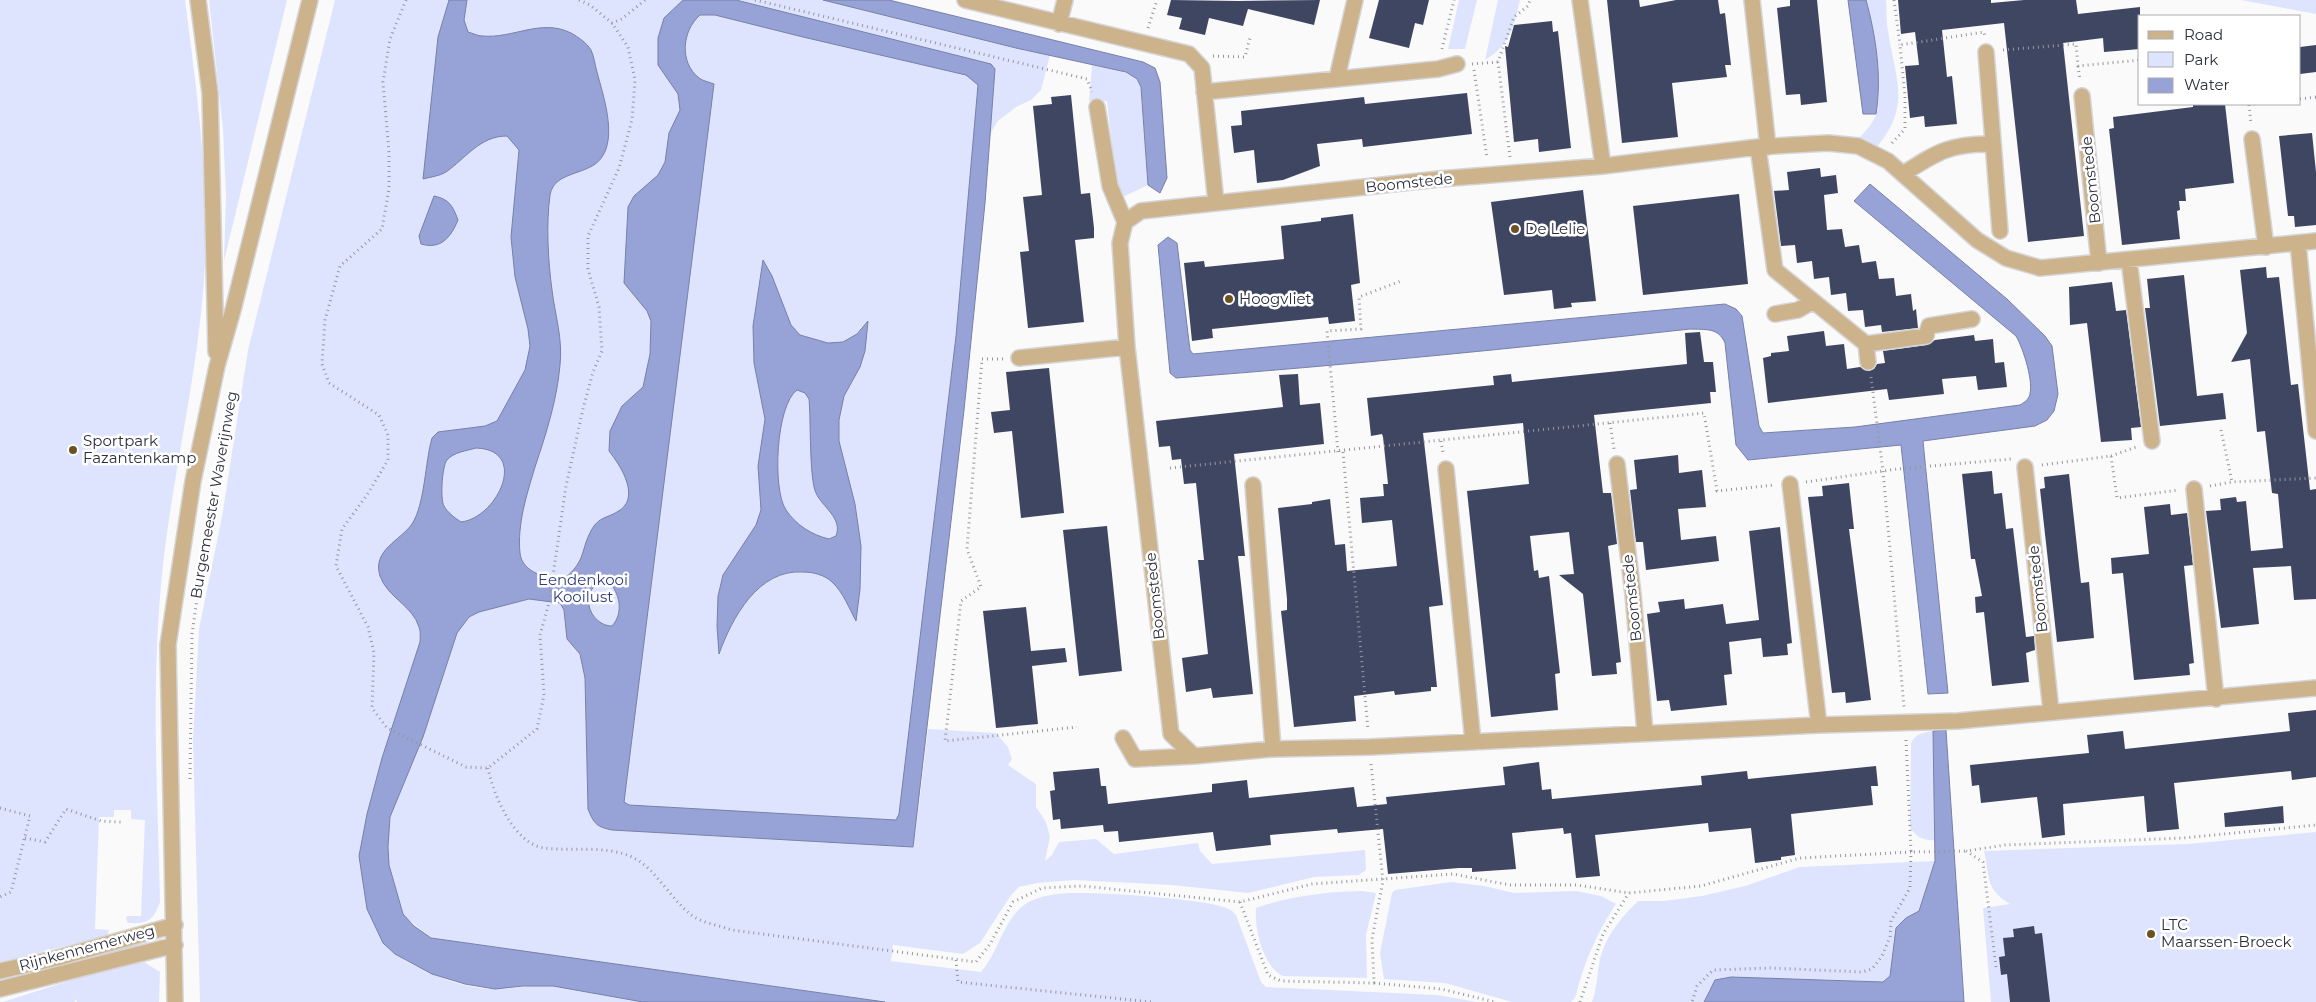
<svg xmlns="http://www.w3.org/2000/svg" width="2316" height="1002" viewBox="0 0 2316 1002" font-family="Montserrat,sans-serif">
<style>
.green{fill:#dee4fe}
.water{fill:#97a3d6;stroke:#7780a8;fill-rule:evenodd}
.building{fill:#3f4662}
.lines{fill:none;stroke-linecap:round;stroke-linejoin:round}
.minor-casing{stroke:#d5d5d8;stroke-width:18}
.path{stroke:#95979e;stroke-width:3;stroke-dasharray:1 4;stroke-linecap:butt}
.minor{stroke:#cdb38c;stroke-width:15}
.poi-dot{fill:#6c5123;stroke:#fff;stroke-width:2}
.labels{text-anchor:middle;stroke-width:5;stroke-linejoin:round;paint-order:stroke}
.street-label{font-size:15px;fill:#2c2f3d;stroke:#fff}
.poi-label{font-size:15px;fill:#2c2f3d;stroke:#fff;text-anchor:start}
.park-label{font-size:15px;fill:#343e7c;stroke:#fff}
</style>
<rect width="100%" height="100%" fill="#fafafa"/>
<path class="green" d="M0,0H185C199,109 214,211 200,322C189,418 165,513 159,610C152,707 158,805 160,902C153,921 148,924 128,923L126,919L127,916H141L145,820L131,819V810H114V817H99L95,929L109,930L107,936L0,962Z
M209,0H287L224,261L226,196L223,129Z
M335,0H854L991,42L1050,55L1041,90L1031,100L1016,107L998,121L990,134L995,69L915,839L928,729L996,733L1008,747L1012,759L1008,765L1036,784V807L1046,822L1050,837L1045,861L1052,855L1059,842L1096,839L1114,854L1198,843L1200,851L1212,864L1365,850L1366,870L1359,875L1314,877L1248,893L1172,885L1074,880L1037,883L1019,887L1011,895L980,943L963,954L893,945L891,961L981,972C999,952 1004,917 1027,903C1041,895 1060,893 1075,893C1100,892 1215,899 1231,910C1233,911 1234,914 1236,915L1261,982L1266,987L1437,995L1477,1002H885L431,938L408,919L395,954C424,972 461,989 496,989C515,989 533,984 553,986C583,989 613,997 643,1002H200L193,740L199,629L222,517L248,350Z
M1459,0H1477L1465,49H1448Z
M1498,0H1520C1513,28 1511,44 1485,60Z
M1866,0H1886C1887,10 1886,21 1888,31C1895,79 1912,104 1877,147L1858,140C1864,132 1872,125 1876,115C1884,94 1872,23 1866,0Z
M2241,0H2316V14Z
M1092,65C1110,69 1133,69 1141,87L1148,185L1125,196L1117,191L1107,101H1089Z
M1933,731L1936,840C1924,841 1918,838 1910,828L1911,743C1916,733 1923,733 1933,731Z
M2316,832V1002H1991L1983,908L2010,904C1985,889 1990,877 1984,851L2188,844Z
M1935,861L1919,911L1906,918L1891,976L1883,982L1813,979L1709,989L1704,1002H1592C1597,989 1597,973 1600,959C1606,935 1621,918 1638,901H1664L1702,896L1745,886L1800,867Z
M1451,882L1484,886L1514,893L1576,891L1601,896L1616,904C1596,934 1584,963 1575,998L1571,1002H1512L1445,983L1384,979L1380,953L1392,893L1395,890Z
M1361,891L1376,893L1366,935L1367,978L1283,976C1263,967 1254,928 1256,908C1291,896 1325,892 1361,891Z
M144,962L160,972L159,1002H77V999L74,1002H3L121,964Z"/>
<path class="water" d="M449,0H467L464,20L468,32C472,33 478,36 482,36C513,39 541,18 571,33C578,37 587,43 591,50C594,56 595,65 597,72C603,95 617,135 602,157C590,176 554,170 550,195C546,225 548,260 552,290C555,315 563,339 560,365C557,400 546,434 535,467C527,494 517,524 520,553C522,573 548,579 564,579C587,560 580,550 592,529C599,517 607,518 617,512C642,499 621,466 609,451L610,431L622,406L643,387L650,354L651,321L647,311L624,283L628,207L634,196L658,175L665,162L669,133L680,110L678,94L658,65V38L664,18L683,0H736L991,64L995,69L985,203L964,410L913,847L612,830C597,827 594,824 588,809L585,678L580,654L567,639L564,610L560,603L529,599L479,612L469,617L457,633L423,737L390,817L388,847L389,865L403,914L414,926L431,938L885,1002H643L553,986H523L495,989L465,984L432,974L395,954L383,943L367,909L359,856L367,814L382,758L420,642C420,638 421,631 419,627C413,606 387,597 380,576C372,550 400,541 412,524C425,504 425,462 432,438L438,432L485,426L497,421L525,370L530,346L528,329L515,277L511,237L519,150L507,136C480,136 466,158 446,172C440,176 430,177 423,179L438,37ZM700,15H715L803,37L966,75L978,85L956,336L899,814L896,820L629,805L624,802L714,84C709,82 703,81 699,78C679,62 682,31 700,15ZM476,448C530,450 497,518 461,522C455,518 447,512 444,506C440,499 442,466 447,460C454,452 466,451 476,448ZM601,581H608C620,593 624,613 612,626C598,626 586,611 589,596C590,589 596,585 601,581Z
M823,0H889L1143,62L1155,68L1160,82L1167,178L1160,193L1148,185L1141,87L1137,79L1126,72L1016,48Z
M1848,0H1866C1876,36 1882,77 1876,114H1863Z
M1870,184L2007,299L2045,336L2052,346L2058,394L2054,411L2047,420L2035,426L1923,441L1948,693L1928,694L1901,445L1748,460L1736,445L1725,343C1718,327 1706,330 1690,329C1519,348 1348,365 1176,378L1170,373L1158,245L1168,237L1177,243L1190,350L1193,354L1725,304L1736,309L1742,316L1759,426L1763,433L1855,427L2020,405C2023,403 2027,401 2029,397C2035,384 2023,348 2016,336L1854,201Z
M434,196C449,199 453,206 458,220C451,237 441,250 421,244L419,236Z
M763,260L772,276L791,325L800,335L828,343L843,342L857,334L868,321L865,351L860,367L844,396L839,420V441L855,504L861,546L860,589L856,621C849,608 843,592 832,582C825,575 813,572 803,572C758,569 732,618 719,654L717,626L718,596L723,575L756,525L761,510L758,466L765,419L754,363L753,326ZM797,390L805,393L809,399C811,418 809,479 816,493C822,507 843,518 836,536L829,539C812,535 796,525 786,510C772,489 776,405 797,390Z
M1946,730L1964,1002H1704L1715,980L1731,977L1883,982L1890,976L1896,928L1906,918L1919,911L1935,861L1933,731Z"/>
<path class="building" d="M1171,0L1238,1L1320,0L1314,25L1248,9L1243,26L1209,18L1205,35L1179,29L1182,18L1167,15Z
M1379,0H1429L1423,25L1415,23L1409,48L1369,38Z
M1607,0H1639L1640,7L1676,0H1718L1720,14L1725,13L1731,65H1725L1727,77L1672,83L1678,137L1622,143Z
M1790,0H1817L1827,102L1801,105L1800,94L1786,95L1777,8L1790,6Z
M1898,0H1991V3L2024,0H2076L2078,14L2140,7V49L2104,52L2103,38L2063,43L2084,236L2028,242L2004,23L1942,30L1947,77L1952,76L1957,124L1925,127L1924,116L1910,118L1905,66L1919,65L1915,32L1901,34Z
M1552,21L1553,32L1558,31L1571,148L1539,152L1538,139L1514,142L1505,46L1508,47L1514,25Z
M2316,45V72L2300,74V47Z
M1467,93L1472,134L1363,147L1362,139L1317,144L1320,166L1283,180L1257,183L1254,150L1234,153L1231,126L1242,125L1241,111L1364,97L1365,104Z
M1071,95L1081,194L1090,193L1094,228V238L1075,240L1084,322L1028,328L1020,252L1029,251L1023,197L1042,195L1033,106L1052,104L1051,97Z
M2193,104H2225L2234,183L2185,189L2186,201H2179L2180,210L2177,211L2180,239L2122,245L2109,129L2114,128L2113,117L2193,107Z
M2312,133L2316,172V225L2295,227L2294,216H2288L2279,136Z
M1820,168L1821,177L1836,175L1838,193L1824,195L1827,230L1842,229L1845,247L1859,245L1862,263L1876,261L1879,279L1894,278L1896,296L1911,294L1913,311L1916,309L1918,328L1882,332L1881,325L1865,327L1863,310L1848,311L1846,293L1831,295L1829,277L1814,279L1812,261L1797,263L1795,245L1781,246L1774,191L1789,190L1787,172Z
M1583,190L1596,301L1571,303L1572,307L1554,309L1552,290L1504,295L1491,202Z
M1739,194L1748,284L1643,295L1633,206Z
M1353,214L1360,283L1351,285L1355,321L1329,324L1328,317L1212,329L1213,338L1192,341L1184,263L1204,261L1205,267L1284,259L1281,226L1321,221V218Z
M2266,267L2267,278L2279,277L2291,385L2298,384L2310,490L2316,489V599L2294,600L2291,566L2253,568L2259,624L2221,628L2206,511L2221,510L2220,499L2236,497L2237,502L2246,501L2251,551L2283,548L2278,494L2272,493L2265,431L2257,432L2250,359L2231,362L2247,333L2240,270Z
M2184,275L2197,396L2223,393L2226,419L2160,426L2145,308H2150L2147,279Z
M2112,282L2116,311L2126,310L2141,427L2131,428L2132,440L2101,442L2087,323L2070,325L2069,287Z
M1824,331L1826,346L1844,344L1847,369L1860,367L1869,371L1874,369L1877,364L1885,363L1883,351L1927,345L1935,340L1974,335L1975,341L1993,339L1995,363L2004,362L2007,387L1978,390L1976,376L1942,379L1944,394L1889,400L1887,389L1768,403L1763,358L1771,356V353L1789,351L1787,336Z
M1700,332L1704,362H1713L1716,392H1710L1711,403L1594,415L1603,493H1611L1617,544L1608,546L1621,662L1616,663L1617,674L1592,676L1583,594L1559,575L1574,574L1569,532L1530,536L1534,571L1538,570L1539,578L1549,576L1560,673L1555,674L1558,710L1491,717L1467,491L1529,484L1523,423L1423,433L1443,605L1429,607L1437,687H1431V691L1395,695L1394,691L1354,696L1356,721L1294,727L1281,611L1287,610V599L1278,508L1312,504V502L1330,499L1335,545L1345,544L1347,571L1397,566L1392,520L1362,523L1360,498L1384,496L1383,484H1388L1383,437L1382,434L1371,436L1367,398L1494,385L1493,376L1511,374L1512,382L1687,364L1685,333Z
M1049,368L1064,513L1021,518L1012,431L994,433L991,412L1010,410L1006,372Z
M1298,374L1300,405L1320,403L1324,444L1234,454L1245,556H1238L1253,694L1213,698L1211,688L1186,692L1182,658L1208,654L1198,560H1204L1196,483L1184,484L1181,459L1172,460L1170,446L1159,447L1156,421L1283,407L1279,375Z
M1678,455L1679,473L1702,470L1706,507L1678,509L1681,540L1716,536L1719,561L1646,570L1643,542H1636L1630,490L1637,489L1634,460Z
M1992,471L1994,494L2002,493L2006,529L2013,528L2026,637L2034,636L2035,650L2026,653L2029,682L1992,686L1984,612L1976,613L1975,597L1982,596L1975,559H1971L1962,474Z
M2069,474L2081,583L2089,582L2094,638L2057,642L2040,489L2045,488L2044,477Z
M1849,483L1854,529H1849L1871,700L1846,703L1845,692L1832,693L1808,497L1823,496L1822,486Z
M2170,504L2171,515L2187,513L2193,565L2184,566L2194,663L2189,664L2190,675L2134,680L2123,573L2112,574L2111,558L2149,554L2144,507Z
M1107,526L1122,671L1079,676L1063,530Z
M1780,527L1792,643L1787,644L1788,655L1763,657L1761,638L1729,642L1732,674L1724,675L1727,705L1671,711L1669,700L1657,701L1647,614L1660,612L1658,602L1684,599L1685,609L1723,604L1726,624L1759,620L1749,531Z
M1026,607L1031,651L1065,648L1067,662L1032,666L1038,724L996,728L983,611Z
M2316,710V777L2292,780L2291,771L2174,783L2179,829L2147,832L2144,796L2063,804L2065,835L2042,838L2037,797L1981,803L1979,785L1972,786L1970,765L2089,753L2087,735L2123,731L2125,749L2290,731L2288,713Z
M1539,762L1542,790L1551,789L1552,799L1702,785L1701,776L1747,771L1748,779L1876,766L1878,786H1871L1873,805L1791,814L1795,855L1781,857V860L1755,863L1751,828L1709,832L1708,823L1595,835L1600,876L1576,878L1571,833L1564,834L1563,828L1512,833L1516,869L1472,872V868H1459L1388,874L1383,829L1338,833L1337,829L1270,835L1271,845L1216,851L1213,832L1119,842L1118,831L1104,832L1103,825L1061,829L1060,819L1053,820L1050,791L1055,790L1053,772L1099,768L1101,786H1106L1108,804L1212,792V784L1247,780L1249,798L1354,787L1357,807L1387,804L1386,797L1505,785L1503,767Z
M2283,806L2284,823L2225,827L2224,813Z
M2034,926L2035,934L2042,933L2050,1002H2010L2007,974L2001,975L1999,957L2005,956L2003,938L2014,937L2013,929Z"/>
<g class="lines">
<defs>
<path id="minor" d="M198,0L210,93L216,352
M965,0L1189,54L1202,68L1216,203
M1580,0L1603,166
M1752,0L1768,147
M1059,24L1065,0
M1986,52L2000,231
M1337,78L1355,0
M1204,92L1438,69L1457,64
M2082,96L2099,263
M1097,107L1110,186L1125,222
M2252,139L2266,247
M1758,147L1775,270L1866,344L1868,362
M1903,174C1937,152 1951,143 1993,144
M2316,241L2040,268L2006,258L1977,240L1888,161L1858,146L1828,143L1758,147L1603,166L1439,179L1141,211L1125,222L1120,243L1127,347L1171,734L1194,756L1273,749L1370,747L1819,725L1958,721L2316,688
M2298,243L2316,431
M2129,260L2152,441
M1775,314L1798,310L1812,302
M1866,344L1926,336L1929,326L1972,319
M1019,358L1127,347
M1617,464L1633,594L1645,733
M2025,467L2051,711
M1446,469L1473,742
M1790,484L1819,725
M1253,485L1273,749
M2194,489L2216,699
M1123,738L1135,759L1194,756
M0,971L57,958L175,925
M0,989L175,945
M175,1002L168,645L193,481L217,366L233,310L310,0"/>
</defs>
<use href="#minor" class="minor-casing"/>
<path class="path" d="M406,0L390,39L383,82L389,153V189L382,229L340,266L325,320L322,364L329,383L379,415L388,435V460L367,495L342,529L336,566L368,627L374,653L372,708L387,728L466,767L488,768L537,729L544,695L540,635L549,603L566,486L583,409L593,372L602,351L599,307L588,269V236L619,168L632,120L635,80L628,47L612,23
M579,0L590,5L612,23L622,19L645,0
M755,0L1087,79L1092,92
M1894,0L1900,45
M1148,28L1157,0
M1442,49L1454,0
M2003,50L2076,44L2078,66L2140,60
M1213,56L1245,57L1250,38
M1472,64L1498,62
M2078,66L2080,80
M1474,70L1487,158
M2300,99L2316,97
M2249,104H2258
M2249,105L2251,124
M1892,143L1905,129V96L1900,45L1984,32L1985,37
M1510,157L1498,62L1514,17L1528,6L1530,0
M1003,359H982L967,549L981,587L961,601L945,741L1077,727
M1871,377L1883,471L1904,707
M1610,423L1614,449
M2221,430L2232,482
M1441,441L1443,453
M1338,452L1327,331L1361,329L1359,297L1401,281
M1343,452L1368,730
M2111,456L2136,447
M2042,465L2111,456L2117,498L2179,490
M1170,468L1704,413L1717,491L1775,485
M1806,482L1897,469L2011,459
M2210,486L2232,482L2316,478
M1906,740L1911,852L1966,851
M488,768C493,794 514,845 545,848C576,852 615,843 642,863C660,877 672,899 690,914C701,923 718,925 732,930L976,962L990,944L1013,902L1042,888L1082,886L1240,902L1312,884L1453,874L1510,885H1577L1629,893L1701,886L1800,858L1911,852L1910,888L1891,921L1890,937L1882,956L1872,969L1862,972L1770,968L1713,970L1697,986L1692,1002
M190,779L192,634L214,480L232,389
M0,808L30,816L11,892L0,897
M25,838L45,842L66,809L101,821L122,822
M1240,902L1268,975L1281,981L1374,983L1372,939L1383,881L1371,764
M956,960L958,982L1151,1002
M1996,967L1983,862L1966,851L2005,845L2183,838L2316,825
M1374,983L1441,989L1495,1002
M1580,1002L1603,934L1629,893"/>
<use href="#minor" class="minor"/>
</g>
<g class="poi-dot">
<circle cx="1515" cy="229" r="5"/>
<circle cx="1229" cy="299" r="5"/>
<circle cx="73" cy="450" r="5"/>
<circle cx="2151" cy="934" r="5"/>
</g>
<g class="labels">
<g class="street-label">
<text transform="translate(2091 180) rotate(-96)" y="5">Boomstede</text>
<text transform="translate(1409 183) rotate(-6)" y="5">Boomstede</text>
<text transform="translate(214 495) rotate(-80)" y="5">Burgemeester Waverijnweg</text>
<text transform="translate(2038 589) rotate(-96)" y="5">Boomstede</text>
<text transform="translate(1155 596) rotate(-96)" y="5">Boomstede</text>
<text transform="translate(1632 598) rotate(-96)" y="5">Boomstede</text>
<text transform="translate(87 948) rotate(-15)" y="5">Rijnkennemerweg</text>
</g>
<g class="poi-label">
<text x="1525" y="234">De Lelie</text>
<text x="1239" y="304">Hoogvliet</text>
<text x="83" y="446">Sportpark<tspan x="83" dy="17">Fazantenkamp</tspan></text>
<text x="2161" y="930">LTC<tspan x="2161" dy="17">Maarssen-Broeck</tspan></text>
</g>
<g class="park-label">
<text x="583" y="585">Eendenkooi<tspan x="583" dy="17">Kooilust</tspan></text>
</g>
</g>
<rect x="2138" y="15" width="162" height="90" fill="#ffffff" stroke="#abacb1"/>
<rect x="2148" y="31" width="25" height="8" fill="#cdb38c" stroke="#abacb1"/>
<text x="2184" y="40" font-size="15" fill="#2c2f3d">Road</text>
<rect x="2148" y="52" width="25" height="15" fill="#dee4fe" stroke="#abacb1"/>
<text x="2184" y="65" font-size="15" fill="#2c2f3d">Park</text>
<rect x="2148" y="78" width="25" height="15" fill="#97a3d6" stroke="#abacb1"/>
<text x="2184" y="90" font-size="15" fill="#2c2f3d">Water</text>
</svg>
